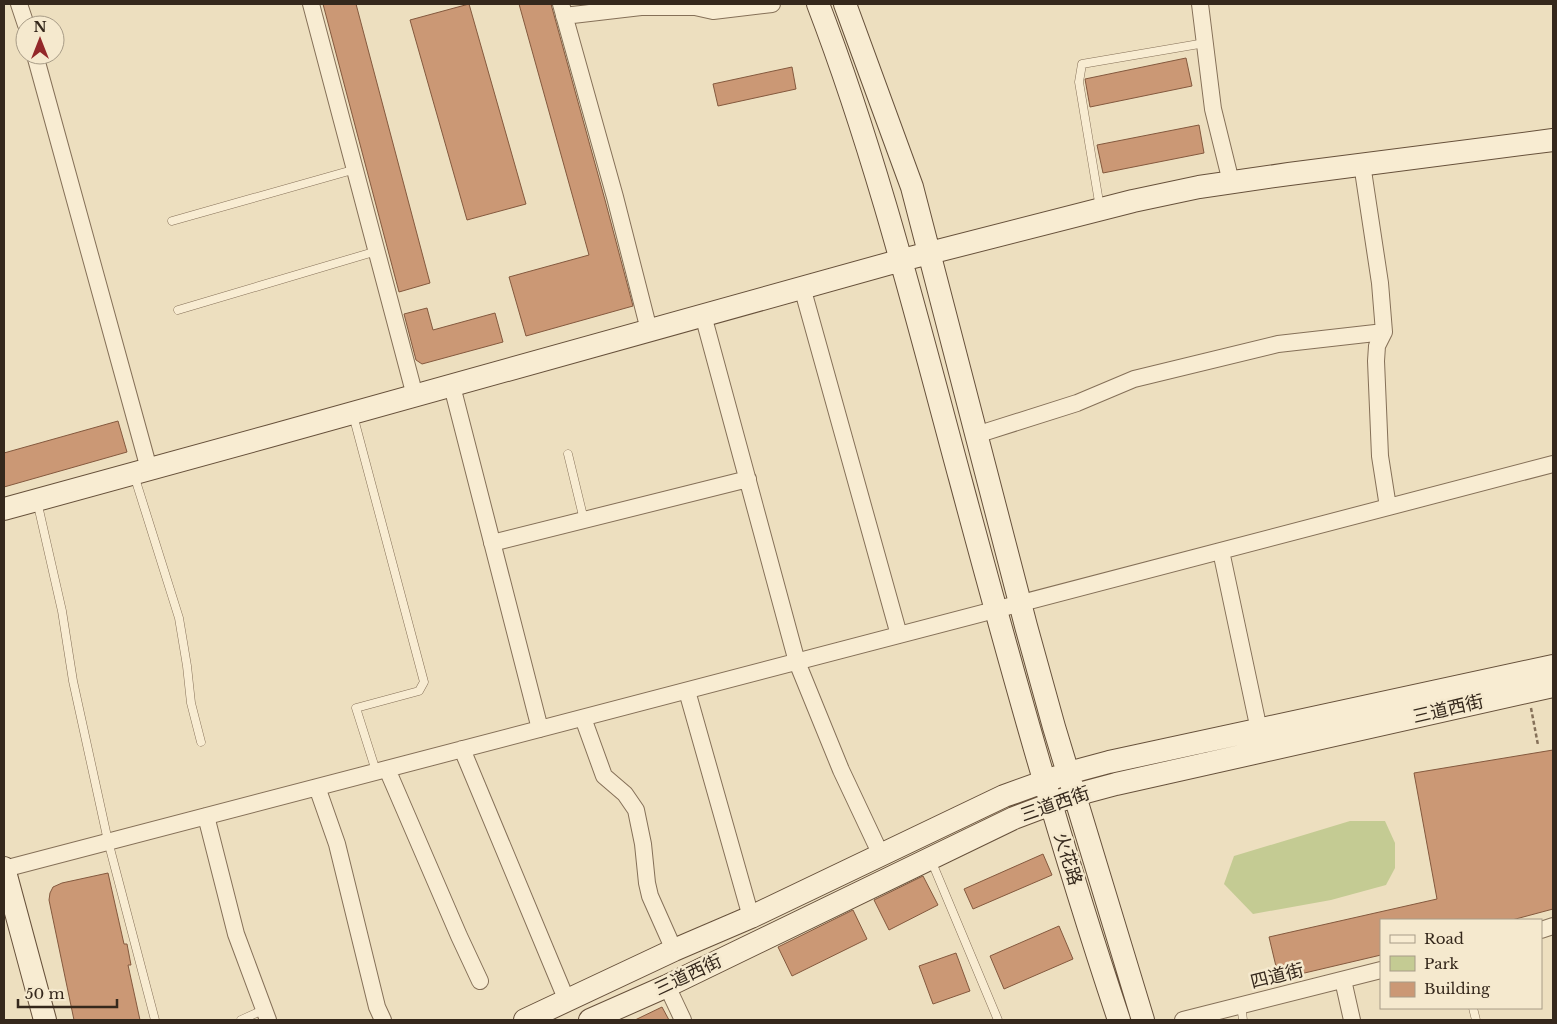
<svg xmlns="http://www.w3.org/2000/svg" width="1557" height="1024" viewBox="0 0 1557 1024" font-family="'Libre Baskerville','Noto Sans SC',serif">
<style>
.green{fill:#c4cb93}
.building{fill:#cb9875;stroke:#84593e}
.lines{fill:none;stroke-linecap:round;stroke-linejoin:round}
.lane-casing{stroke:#857058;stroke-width:9}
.street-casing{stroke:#857058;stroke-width:18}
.secondary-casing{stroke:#67513b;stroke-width:24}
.path{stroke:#857058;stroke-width:2.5;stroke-dasharray:4 2.5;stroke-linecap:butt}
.lane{stroke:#f8ecd2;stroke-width:8}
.street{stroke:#f8ecd2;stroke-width:16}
.secondary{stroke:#f8ecd2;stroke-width:22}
.labels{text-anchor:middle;stroke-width:5;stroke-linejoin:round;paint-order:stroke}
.street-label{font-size:18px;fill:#35281c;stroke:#f5e9ce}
</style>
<rect width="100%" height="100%" fill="#eddfbf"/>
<path class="green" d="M1350,821H1385L1395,843V868L1386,885L1331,900L1253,914L1224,884L1234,856Z"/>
<path class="building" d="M323,4H356L430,283L399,292Z
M469,4L526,204L467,220L410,20Z
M519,4H551L605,200L633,306L526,336L509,277L589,255Z
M1186,58L1192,86L1090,107L1085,79Z
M792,67L796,89L718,106L713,84Z
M1199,125L1204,153L1103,173L1097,145Z
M427,308L433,330L495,313L503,342L422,364L416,360L404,314Z
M118,421L127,452L4,487V453Z
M1553,750V909L1512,920H1381V955L1279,979L1269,937L1437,899L1414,773Z
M1043,854L1052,875L973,909L964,889Z
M108,873L124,944H127L131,965H128L140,1020H74L49,900L50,893L53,887L62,883Z
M923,876L938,905L889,930L874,900Z
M853,910L867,939L792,976L778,947Z
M1059,926L1073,959L1004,989L990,956Z
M956,953L970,991L933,1004L919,966Z
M662,1007L669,1020H635Z"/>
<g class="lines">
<defs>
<path id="lane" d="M1100,208L1079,82L1082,64L1205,43
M172,221L356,169
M178,310L377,251
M353,415L424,682L419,691L356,708L376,771
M568,454L584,520
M134,475L179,618L187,666L191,703L201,742
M37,501L62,611L73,681L108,841L155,1020
M931,860L998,1020
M1241,1005L1243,1020
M1473,1008L1476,1020
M241,1020L265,1009"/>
<path id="street" d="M19,4L26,25
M311,4L415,396
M561,4L615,197L649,330
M1200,4L1213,109L1231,182
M564,16L641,7H695L713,11L772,4
M35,55L149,469
M1362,164L1380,283L1384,332L1377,346L1376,361L1380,456L1388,507
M802,287L899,635
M703,315L797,662L841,770L881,855
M452,386L540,729
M976,435L1077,403L1134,379L1278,344L1384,332
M492,543L748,479
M1221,551L1259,730
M687,691L751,917
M583,718L604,776L625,794L636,810L643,844L647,883L650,896L674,950
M462,749L567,1001
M387,769L459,936L480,981
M317,787L337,844L377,1007L383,1020
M206,816L236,934L268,1020
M4,869L1553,464
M1541,930L1553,926
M1343,980L1352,1020
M667,986L683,1020
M1183,1020L1381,970"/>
<path id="secondary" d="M818,4C877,158 917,319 960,478C1009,660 1059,841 1119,1020
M845,4L912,187L1026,626L1054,727L1143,1020
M4,509L270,436L902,260L1133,201L1199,187L1289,174L1553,140
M4,868L45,1020
M525,1020L674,950L751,917L1004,796L1068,773L1109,762L1553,666
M590,1020L667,986L1014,818L1075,795L1116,784L1553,686"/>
</defs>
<use href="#lane" class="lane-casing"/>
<use href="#street" class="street-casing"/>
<use href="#secondary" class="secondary-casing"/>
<path class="path" d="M1531,708L1538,745"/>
<use href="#lane" class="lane"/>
<use href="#street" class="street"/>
<use href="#secondary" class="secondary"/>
</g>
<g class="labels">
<g class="street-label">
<text transform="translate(1448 709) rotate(-13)" y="6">三道西街</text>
<text transform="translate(1055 804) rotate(-19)" y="6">三道西街</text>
<text transform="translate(1068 859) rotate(73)" y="6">火花路</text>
<text transform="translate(688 975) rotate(-25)" y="6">三道西街</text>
<text transform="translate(1277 976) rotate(-14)" y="6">四道街</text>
</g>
</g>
<rect width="1557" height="1024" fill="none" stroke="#35281c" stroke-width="10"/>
<rect x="1380" y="919" width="162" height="90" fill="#f5e9ce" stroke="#a89c87"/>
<rect x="1390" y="935" width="25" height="8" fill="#f8ecd2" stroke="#a89c87"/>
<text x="1424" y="944" font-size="15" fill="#35281c">Road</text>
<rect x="1390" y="956" width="25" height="15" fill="#c4cb93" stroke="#a89c87"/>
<text x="1424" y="969" font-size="15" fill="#35281c">Park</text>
<rect x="1390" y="982" width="25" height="15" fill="#cb9875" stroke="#a89c87"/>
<text x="1424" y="994" font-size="15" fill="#35281c">Building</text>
<g transform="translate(40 40)"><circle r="24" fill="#f5e9ce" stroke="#a89c87"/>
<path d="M0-4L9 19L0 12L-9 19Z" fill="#93282a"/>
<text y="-8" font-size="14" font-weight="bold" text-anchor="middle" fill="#35281c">N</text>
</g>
<path d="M18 999v8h99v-8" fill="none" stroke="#35281c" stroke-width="2.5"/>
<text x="25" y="999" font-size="15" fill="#35281c" stroke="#f5e9ce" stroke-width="4" paint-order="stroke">50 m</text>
</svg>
